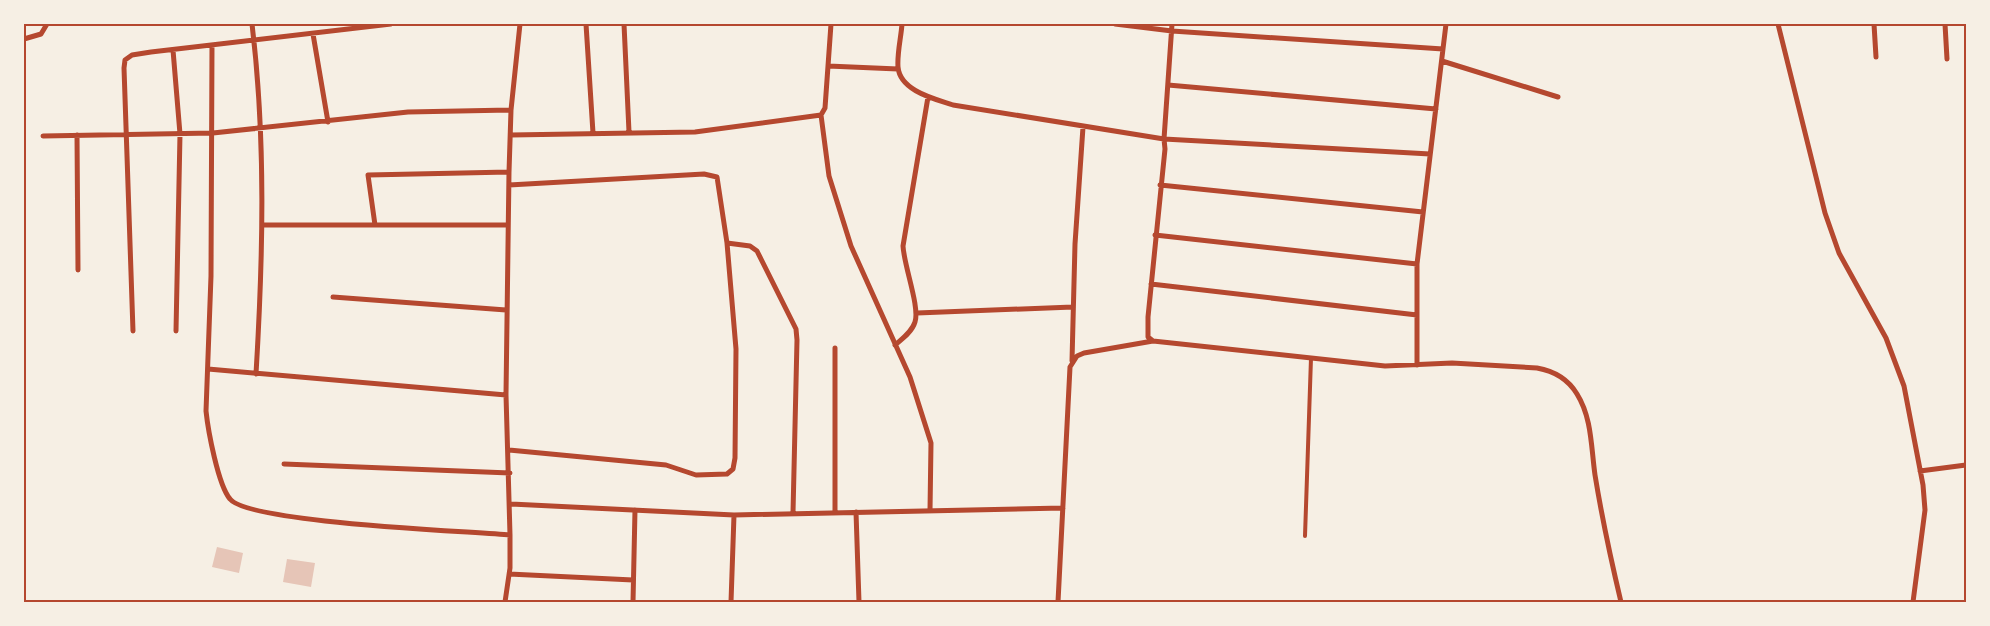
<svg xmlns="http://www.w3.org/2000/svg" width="1990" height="626" viewBox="0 0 1990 626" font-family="Ubuntu,sans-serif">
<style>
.building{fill:#e6c5b7}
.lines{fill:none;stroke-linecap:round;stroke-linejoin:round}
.service{stroke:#b5482f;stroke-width:4}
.minor{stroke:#b5482f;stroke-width:5}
.neatline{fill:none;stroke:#b5482f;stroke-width:2}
</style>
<rect width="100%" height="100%" fill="#f6efe4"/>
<path class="building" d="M217,547L243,553L239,573L212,567Z
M287,559L315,563L311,587L283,582Z"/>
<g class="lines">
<path class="service" d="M1305,536L1311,358"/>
<path class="minor" d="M252,24C266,140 263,257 256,374
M586,24L593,133
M624,24L629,132
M902,24C901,38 897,53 898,67C900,91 935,99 953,105L1164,139L1165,149L1148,317V337L1153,341L1385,366L1452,363L1537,368C1554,371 1568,379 1577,394C1592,418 1591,447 1595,475C1602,518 1611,560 1621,602
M1115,24L1172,31L1443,49
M1172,24L1164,139L1430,154
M1778,24L1825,213L1839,253L1886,338L1904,386L1923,485L1925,510L1913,602
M1874,24L1876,57
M1945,24L1947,59
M313,34L328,122
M24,39L41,34L47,24
M212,45L211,276L206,411C208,430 218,485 230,499C249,523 468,531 510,535
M173,50L180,134L176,331
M1442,61L1558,97
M828,66L898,69
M1168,85L1436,109
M821,115L829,176L851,246L910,377L931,443L930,511
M77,135L78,270
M511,135L695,132L821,115L825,108L831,24
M43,136L213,133L408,112L511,110
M1160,185L1423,212
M262,225H508
M375,225L368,175L509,172
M1155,235L1417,264
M727,243L750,246L757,251L796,329L797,340L793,513
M1151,284L1417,315
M333,297L506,310
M917,313L1073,307
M133,331L124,68L125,60L132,55L151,52L391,24
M895,345C902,339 912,332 915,322C920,307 904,266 903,246L928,97
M835,348V513
M1072,361L1075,244L1083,127
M1417,365V264L1446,24
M208,369L506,395
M509,450L666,465L696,475L727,474L733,469L735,458L736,349L727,243L717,177L704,174L509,185
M284,464L510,473
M1920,471L1966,465
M511,504L734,515L1063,508
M856,512L859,602
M509,574L633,580
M505,602L510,568V535L506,395L509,172L511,110L520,24
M633,602L635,510
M731,602L734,515
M1058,602L1070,367L1077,356L1084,353L1153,341"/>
</g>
<rect width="1990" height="626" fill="none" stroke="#f6efe4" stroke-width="50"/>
<rect x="25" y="25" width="1940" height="576" class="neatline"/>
</svg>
